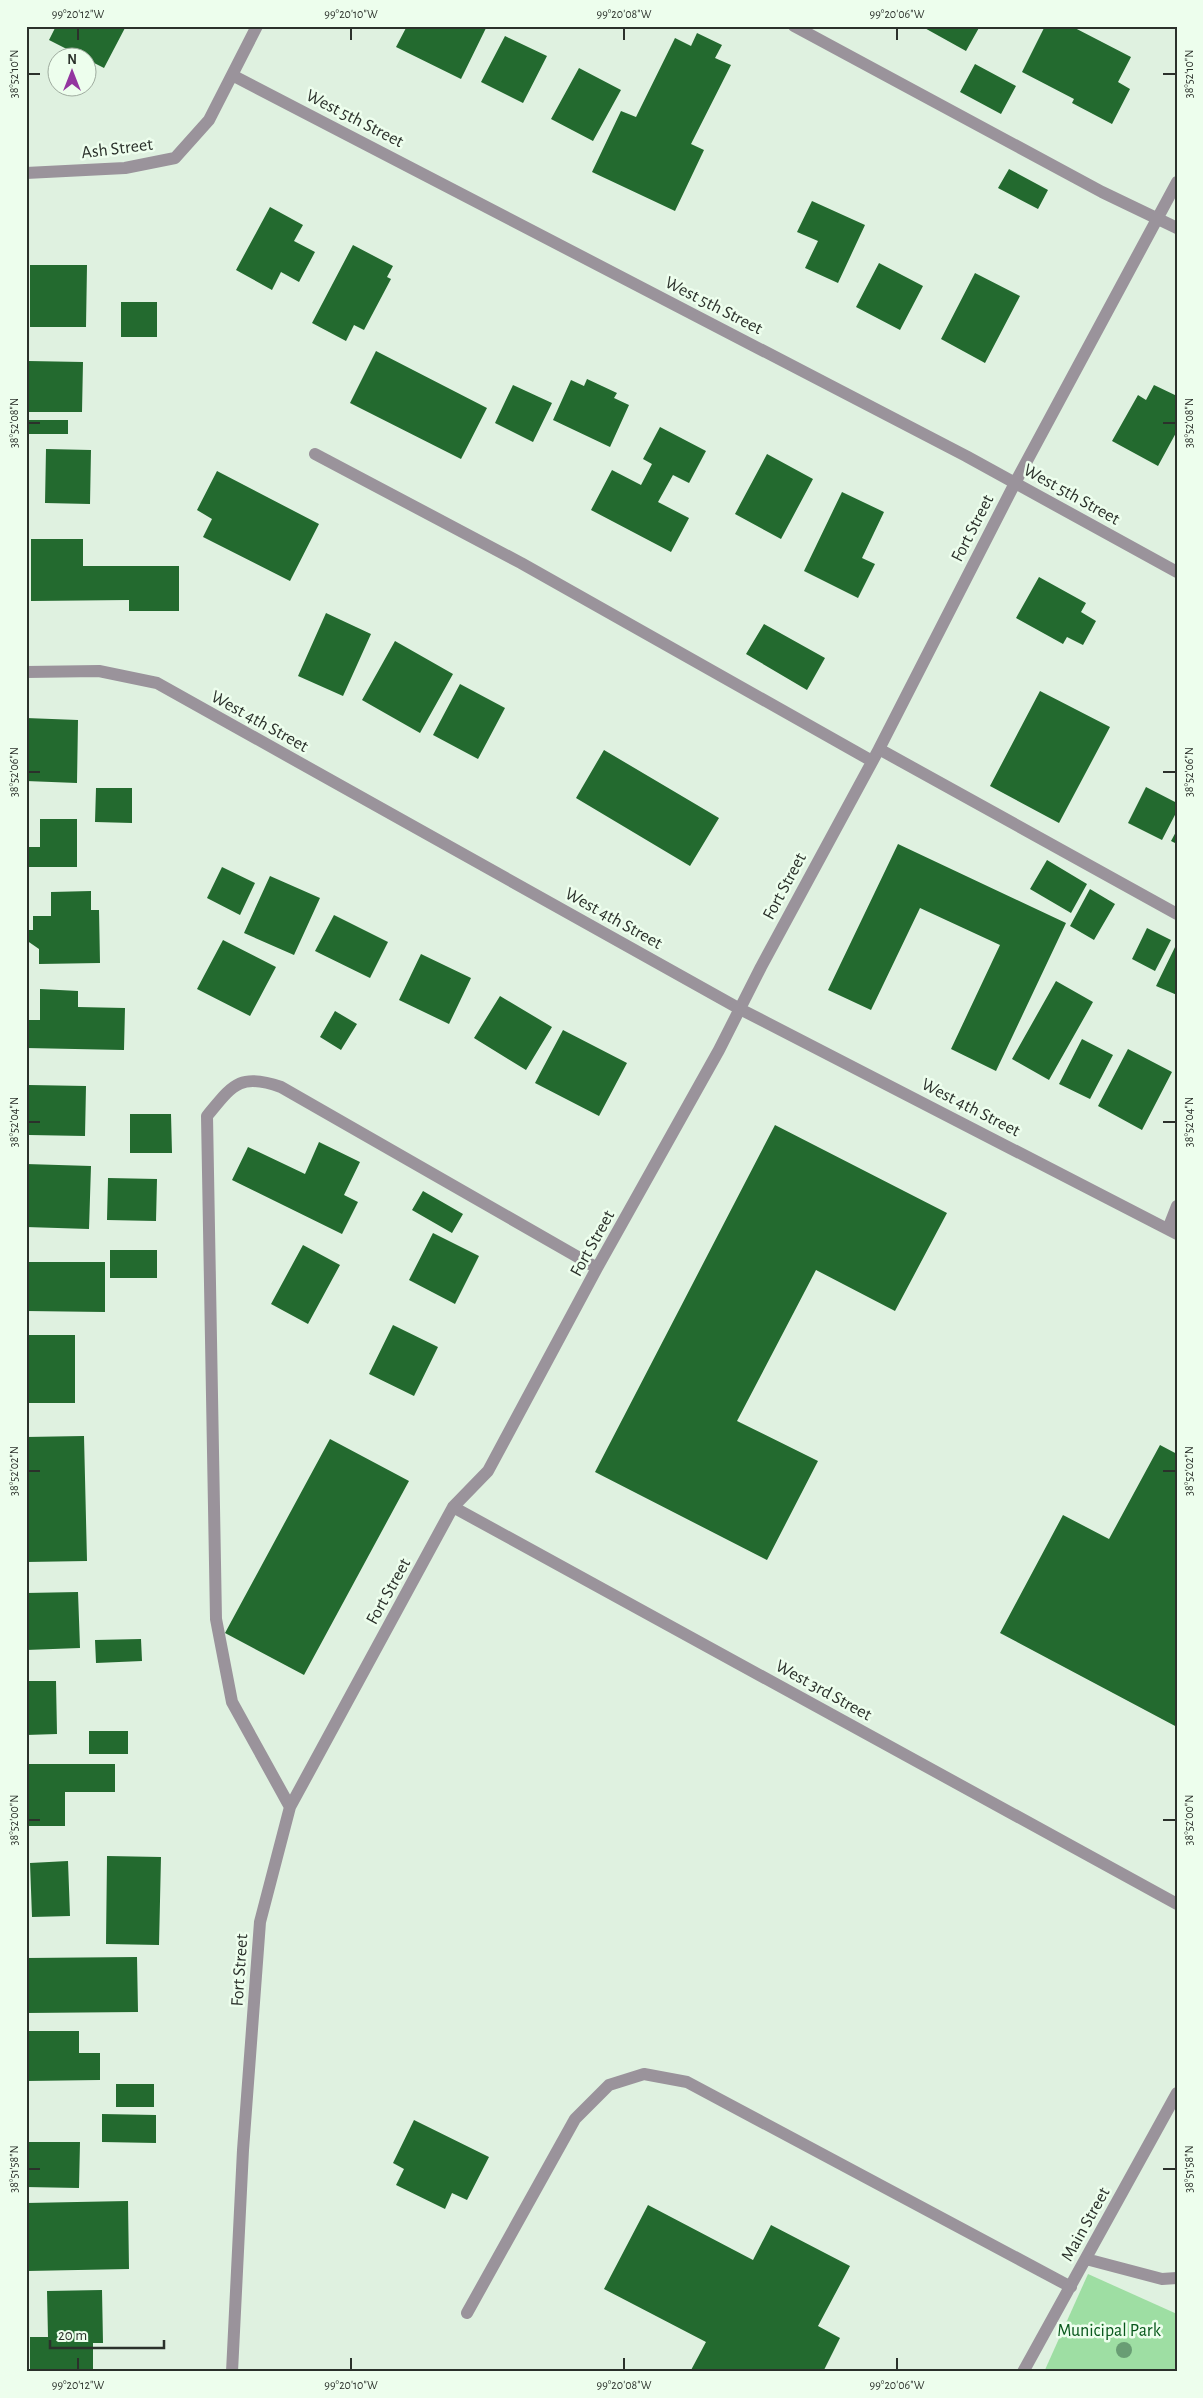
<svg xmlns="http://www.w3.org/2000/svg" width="1203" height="2398" viewBox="0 0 1203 2398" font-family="'Alegreya Sans',sans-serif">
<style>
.green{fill:#9edea3}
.building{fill:#236a2f}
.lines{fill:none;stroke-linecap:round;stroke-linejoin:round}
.minor{stroke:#9a939b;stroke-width:12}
.tree{fill:#699d74}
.ticks{fill:none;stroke:#2b312b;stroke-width:2}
.labels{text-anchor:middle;stroke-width:5;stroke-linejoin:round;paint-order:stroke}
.street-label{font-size:18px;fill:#2b312b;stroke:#edfeed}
.park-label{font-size:18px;fill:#08581c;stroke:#edfeed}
.neatline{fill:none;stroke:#2b312b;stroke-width:2}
.ticks-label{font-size:12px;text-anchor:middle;fill:#2b312b}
</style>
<rect width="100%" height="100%" fill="#dff1e0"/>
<path class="green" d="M1088,2274L1177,2314V2372H1044Z"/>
<path class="building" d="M56,26H126L104,68L49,40Z
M407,26H487L461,79L396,47Z
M921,26H980L966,51Z
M1045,26H1071L1131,57L1118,82L1130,89L1112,124L1072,103L1074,99L1022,72Z
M697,33L722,45L715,58L731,65L691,144L704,150L675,211L592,172L621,111L636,117L675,38L691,46Z
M505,36L547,56L523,103L481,82Z
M975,64L1016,86L1001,114L960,92Z
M579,68L621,90L593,141L551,119Z
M1009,169L1048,190L1038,209L998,188Z
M812,201L865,225L838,283L805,268L818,241L797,232Z
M270,207L303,225L294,241L315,252L299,282L281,272L272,290L236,270Z
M353,245L393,266L387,277L391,279L364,330L354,325L346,341L312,323Z
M879,263L923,286L900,330L856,307Z
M30,265H87L86,327H30Z
M975,273L1020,296L985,363L941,339Z
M121,302H157V337H121Z
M376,351L487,408L461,459L350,403Z
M28,361L83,362L82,412H27Z
M587,379L617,393L614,398L629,405L610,447L553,420L571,380L584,386Z
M513,385L552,403L533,442L495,423Z
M1154,385L1177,396V431L1158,466L1112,441L1138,395L1146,400Z
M26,420H68V434H26Z
M660,427L706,451L689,483L673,475L658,502L689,518L671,552L591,510L612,470L641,485L652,464L643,459Z
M46,449L91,450L90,504L45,503Z
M767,454L813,479L781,539L735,514Z
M217,471L319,524L290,581L203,537L212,519L197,510Z
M842,492L884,512L862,558L875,564L858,598L804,571Z
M31,539H83V566H179V611H129V600L31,601Z
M1039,577L1086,603L1081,612L1096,621L1083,645L1067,637L1063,644L1016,618Z
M326,613L371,634L343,696L298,676Z
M764,624L825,658L807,690L746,654Z
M395,641L453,674L420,733L362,700Z
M460,684L505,708L478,759L433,735Z
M1040,691L1110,727L1059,823L990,786Z
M26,718L78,720L77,783L26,781Z
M604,750L719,818L690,866L576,798Z
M1146,787L1177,803V811L1162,840L1128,823Z
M96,788H132V823L95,822Z
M40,819H77V867H26V847H40Z
M1177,830V844L1171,841Z
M898,844L1066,923L996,1071L951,1049L1000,945L920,908L871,1010L828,990Z
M1047,860L1087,884L1071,913L1030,889Z
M222,867L255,883L240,915L207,898Z
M270,876L320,898L294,955L244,933Z
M1090,889L1115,904L1094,940L1070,926Z
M91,891V910H99L100,963L39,964V949L26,940V930H33V916H51V892Z
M334,915L388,942L370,978L315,951Z
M1147,928L1171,940L1155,971L1132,959Z
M223,940L276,967L250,1016L197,989Z
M1177,943V995L1156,986Z
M421,954L471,978L449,1024L399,1000Z
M1056,981L1093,1002L1049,1080L1012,1059Z
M40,989L78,991V1007L125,1008L124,1050L26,1048V1020H40Z
M500,996L552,1027L526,1070L474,1038Z
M335,1011L357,1024L341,1050L320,1037Z
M563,1030L627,1063L599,1116L535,1083Z
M1082,1039L1113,1055L1090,1099L1059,1084Z
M1128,1049L1172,1072L1142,1130L1098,1106Z
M29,1085L86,1086L85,1136L29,1135Z
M130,1114H171L172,1153H130Z
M775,1125L947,1213L895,1311L816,1270L737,1421L818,1461L767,1560L595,1472Z
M319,1142L360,1162L344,1195L358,1202L342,1234L232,1180L248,1147L305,1174Z
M26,1164L91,1166L89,1229L26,1227Z
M108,1178L157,1179L156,1221L107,1220Z
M423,1191L463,1214L452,1233L412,1210Z
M433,1233L479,1256L455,1304L409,1280Z
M303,1245L340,1265L308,1324L271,1304Z
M110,1250H157V1278H110Z
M26,1262H105V1312L26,1311Z
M393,1325L438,1347L414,1396L369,1374Z
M26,1335H75V1403H26Z
M84,1436L87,1561L26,1562V1437Z
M330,1439L409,1481L304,1675L225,1633Z
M1160,1445L1177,1454V1727L1000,1633L1063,1515L1109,1539Z
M78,1592L80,1648L26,1650V1593Z
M141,1639L142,1661L96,1663L95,1640Z
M26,1681H56L57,1734L26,1735Z
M89,1731H128V1754H89Z
M26,1764H115V1792H65V1826H26Z
M107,1856L161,1857L159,1945L106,1944Z
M68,1861L70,1916L32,1917L30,1863Z
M137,1957L138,2012L26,2013V1958Z
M26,2031H79V2053H100V2080L26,2081Z
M116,2084H154V2107H116Z
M102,2114L156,2115V2143L102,2142Z
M414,2120L489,2157L467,2200L452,2193L445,2209L396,2185L404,2169L393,2163Z
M26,2142H80L79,2188L26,2187Z
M128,2201L129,2269L27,2271L26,2203Z
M648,2205L753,2260L771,2225L850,2266L818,2326L840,2338L823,2372H690L706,2342L604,2289Z
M102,2290L103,2343H93V2372H30V2337H48L47,2291Z"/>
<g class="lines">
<path class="minor" d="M794,26L1102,192L1177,228
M232,75L966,456L1177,572
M26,173L125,168L175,158L209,120L257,26
M315,454L521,563L872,761
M26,672L99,671L157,683L740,1009L1177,1234
M879,749L1177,914
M1168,1229L1177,1206
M453,1507L1177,1904
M290,1807L232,1702L216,1619L207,1116C232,1086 239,1072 281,1087L597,1268
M1086,2259L1162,2279L1177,2278
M467,2313L575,2119L609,2085L644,2074L687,2082L1071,2287
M232,2372L243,2150L260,1922L290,1807L453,1507L488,1471L597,1268L719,1050L761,967L879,749L1015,483L1177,182
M1023,2372L1177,2093"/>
</g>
<circle class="tree" cx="1124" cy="2350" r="8"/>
<path class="ticks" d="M78,28V40M351,28V40M624,28V40M897,28V40M28,74H40M1163,74H1176M28,423H40M1163,423H1176M28,772H40M1163,772H1176M28,1122H40M1163,1122H1176M28,1471H40M1163,1471H1176M28,1820H40M1163,1820H1176M28,2169H40M1163,2169H1176M78,2358V2370M351,2358V2370M624,2358V2370M897,2358V2370"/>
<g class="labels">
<g class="street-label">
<text transform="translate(355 118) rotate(27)" y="6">West 5th Street</text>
<text transform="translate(117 148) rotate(-7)" y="6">Ash Street</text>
<text transform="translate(714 305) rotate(27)" y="6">West 5th Street</text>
<text transform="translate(1072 494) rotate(29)" y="6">West 5th Street</text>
<text transform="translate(972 528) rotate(-63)" y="6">Fort Street</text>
<text transform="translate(260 721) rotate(29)" y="6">West 4th Street</text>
<text transform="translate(784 886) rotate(-62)" y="6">Fort Street</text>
<text transform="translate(614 918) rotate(29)" y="6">West 4th Street</text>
<text transform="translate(971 1107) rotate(27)" y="6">West 4th Street</text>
<text transform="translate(592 1243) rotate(-61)" y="6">Fort Street</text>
<text transform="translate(388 1591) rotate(-61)" y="6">Fort Street</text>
<text transform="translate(824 1690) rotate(29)" y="6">West 3rd Street</text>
<text transform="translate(239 1970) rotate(-86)" y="6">Fort Street</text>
<text transform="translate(1085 2224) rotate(-61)" y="6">Main Street</text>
</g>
<g class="park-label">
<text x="1109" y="2336">Municipal Park</text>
</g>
</g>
<rect width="1203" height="2398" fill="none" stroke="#edfeed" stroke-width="55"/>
<g transform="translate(72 72)"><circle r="24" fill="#edfeed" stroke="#9fac9f"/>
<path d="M0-4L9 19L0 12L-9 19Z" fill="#93359f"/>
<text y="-8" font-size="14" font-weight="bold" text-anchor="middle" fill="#2b312b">N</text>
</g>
<path d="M50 2340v8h114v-8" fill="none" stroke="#2b312b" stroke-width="2.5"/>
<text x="58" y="2340" font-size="15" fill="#2b312b" stroke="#edfeed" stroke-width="4" paint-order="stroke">20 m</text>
<rect x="28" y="28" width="1148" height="2342" class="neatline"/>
<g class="ticks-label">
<text x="78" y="18">99°20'12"W</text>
<text x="351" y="18">99°20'10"W</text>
<text x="624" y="18">99°20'08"W</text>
<text x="897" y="18">99°20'06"W</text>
<text transform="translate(14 74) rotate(-90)" y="4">38°52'10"N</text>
<text transform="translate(1189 74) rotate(-90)" y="4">38°52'10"N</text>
<text transform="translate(14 423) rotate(-90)" y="4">38°52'08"N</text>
<text transform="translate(1189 423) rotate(-90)" y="4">38°52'08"N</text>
<text transform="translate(14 772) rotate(-90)" y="4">38°52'06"N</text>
<text transform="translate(1189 772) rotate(-90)" y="4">38°52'06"N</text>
<text transform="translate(14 1122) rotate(-90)" y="4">38°52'04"N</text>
<text transform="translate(1189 1122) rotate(-90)" y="4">38°52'04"N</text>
<text transform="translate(14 1471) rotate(-90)" y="4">38°52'02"N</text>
<text transform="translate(1189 1471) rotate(-90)" y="4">38°52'02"N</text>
<text transform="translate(14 1820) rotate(-90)" y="4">38°52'00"N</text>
<text transform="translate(1189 1820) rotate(-90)" y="4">38°52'00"N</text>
<text transform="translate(14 2169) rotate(-90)" y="4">38°51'58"N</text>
<text transform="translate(1189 2169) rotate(-90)" y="4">38°51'58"N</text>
<text x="78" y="2389">99°20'12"W</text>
<text x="351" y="2389">99°20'10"W</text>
<text x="624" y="2389">99°20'08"W</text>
<text x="897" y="2389">99°20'06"W</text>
</g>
</svg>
